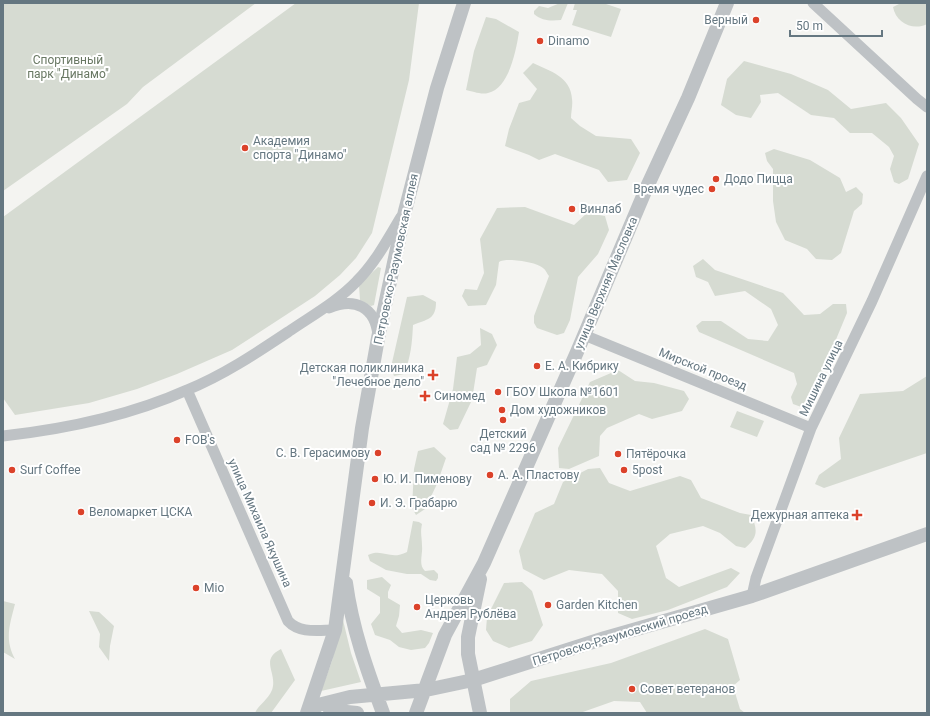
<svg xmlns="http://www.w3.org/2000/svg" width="930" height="716" viewBox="0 0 930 716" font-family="Roboto,sans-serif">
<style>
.green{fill:#d6dbd2}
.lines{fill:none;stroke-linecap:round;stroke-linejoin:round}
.minor{stroke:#bec2c5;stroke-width:11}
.tertiary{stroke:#bec2c5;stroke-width:14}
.poi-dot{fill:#db422a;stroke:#fff;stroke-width:1.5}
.labels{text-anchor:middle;stroke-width:4;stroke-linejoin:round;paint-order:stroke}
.poi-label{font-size:12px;fill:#657781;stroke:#fff;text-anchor:start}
.park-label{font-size:12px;fill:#697863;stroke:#fff}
.street-label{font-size:12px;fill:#657781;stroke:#fff}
</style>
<rect width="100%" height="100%" fill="#f4f4f1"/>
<path class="green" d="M3,3H256L143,87L127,104L3,191Z
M296,3H419L409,80L372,233L356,258L340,275L315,296L232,350L177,374L137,389L89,403L15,415L3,398V217Z
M560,3H568L561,20C551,21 542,21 534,14V11L539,6L548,8Z
M575,3H603L621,9L611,37L572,25L577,10H573Z
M901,3H927V24C913,31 896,23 893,7Z
M486,17L496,19L519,32C516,51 509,88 488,93C481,95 472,91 466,90L474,51Z
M744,61L791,74L828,90L851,109L886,103L901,118L919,144L908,179L899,184L894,182L890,169L894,156L889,147L872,133H850L834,118L811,115L778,93L760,95L761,102L751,118L736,115L721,105L727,79Z
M533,63C550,71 571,77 572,99C573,105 571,112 571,118L580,126L596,136L631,139L640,153L627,180L608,182L599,170L555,154L539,160L529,155L505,146L509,129L519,103L530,100L537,89L523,73Z
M774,149L810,160L840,178L846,192L856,187L863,194L862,204L854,211L841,253L832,260L816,259L807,249L785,240L776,222L773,201V169L767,161L765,153Z
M525,207L574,225L587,213L605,216L609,230L598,254L578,277L570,320L564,333L557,335L537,328L534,323V316L549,276C547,274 546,270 543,268C537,262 506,257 499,262L496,285L486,305L468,306L462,296L465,289L477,290L484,273L480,239L497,208Z
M703,259L715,270L783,293L804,315L820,314L833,304H846L847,313L810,402L804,408L793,404L791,397L797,384L794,373L699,332L696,326L702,321H721L748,339L768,341L778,325L771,309L745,291L715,296L708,282L696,277L693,266Z
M378,267L381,268L374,305L371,306L360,300L359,285Z
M423,295L436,302C436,320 427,319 413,325C412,344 411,356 404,374L394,376L391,367L407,297Z
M480,328L492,334L497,345L487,365L477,368L472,400L458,429L450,430L443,424L453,389L457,357L470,354L481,345Z
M618,370L635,381L654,383L684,391L689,399L682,411L652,419L639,414L607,428L600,436L599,456L569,469L559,468L558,448L590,382Z
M927,376V453L824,488L815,484L819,475L841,459L839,438L860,394L903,391Z
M737,411L764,421L757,437L730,427Z
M434,447L446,458L437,484L425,509L416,515L412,508L414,469L418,451Z
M600,468L609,483L630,491L680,476L691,480L701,498L740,513L751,515C758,530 758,537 745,548L736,546L720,533L703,526L670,534L656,546L666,578L679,587L731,568L740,573L727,587L668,610L632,619L618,613V591L602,574L569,570L544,580L523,569L519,551L535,513L554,504L563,482L588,469Z
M413,521L419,522L422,524C420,533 422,537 422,546C423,554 418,565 425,571L434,570L438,574V578L436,581L430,580L421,574H407L386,570L370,561L368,555C383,548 390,561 407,552Z
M382,577L391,585L388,592V598L400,605L399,616L396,626L402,633L421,630L433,633L429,643L425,648L411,650L399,647L390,640L375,635L371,624L380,613V597L367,589V580Z
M522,582L532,591L543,625L532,641L509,648L493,641L486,630L487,617L504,583Z
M3,601L15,604C10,624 4,639 15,659L3,652Z
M89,611L99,612L114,626L110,646L109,661L99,647L100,634Z
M342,616L351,653L361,682L321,691L332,661Z
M705,629L728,639L740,680L733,686L740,709L745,713H647L640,702L614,701L580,713H510V699L531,681L611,663Z
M281,649L295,680L271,713H255C259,704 268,700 272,690C278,673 259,660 281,649Z"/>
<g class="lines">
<path class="minor" d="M813,3L917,99L927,107
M329,308C355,297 375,307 378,335
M584,335L811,428
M187,390L288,621C300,634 319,630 335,630
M3,436C66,429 129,416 187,390C224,375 258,352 291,330C313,315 338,301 357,281C375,263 388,239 401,217
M752,596L756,578L811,428L872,301L927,176"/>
<path class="tertiary" d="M346,583C352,628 367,670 383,713
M307,713L335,630L362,428L378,338L405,211L437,88L464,3
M308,713L318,705L350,697L426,690L473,680L605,638L752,596L927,534
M330,713L337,711L357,713
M416,713L445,635L484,563L577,352L646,189L688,98L727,3
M480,713L468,654V637L480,579"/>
</g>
<g class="poi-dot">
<circle cx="756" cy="20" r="4"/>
<circle cx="540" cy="41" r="4"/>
<circle cx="245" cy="148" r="4"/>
<circle cx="716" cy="179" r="4"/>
<circle cx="712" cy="189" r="4"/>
<circle cx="572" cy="209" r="4"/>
<circle cx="537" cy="366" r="4"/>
<path d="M431 369h4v4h4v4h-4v4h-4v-4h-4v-4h4z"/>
<circle cx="498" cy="392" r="4"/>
<path d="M423 390h4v4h4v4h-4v4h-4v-4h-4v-4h4z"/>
<circle cx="502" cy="410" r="4"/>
<circle cx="503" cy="420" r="4"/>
<circle cx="177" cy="440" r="4"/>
<circle cx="378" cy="453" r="4"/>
<circle cx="618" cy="454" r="4"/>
<circle cx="12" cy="470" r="4"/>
<circle cx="624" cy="470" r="4"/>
<circle cx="490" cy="475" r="4"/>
<circle cx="375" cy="479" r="4"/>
<circle cx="372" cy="503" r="4"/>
<circle cx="81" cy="512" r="4"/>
<path d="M855 509h4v4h4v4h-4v4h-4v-4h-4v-4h4z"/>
<circle cx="196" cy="588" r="4"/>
<circle cx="548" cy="605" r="4"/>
<circle cx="417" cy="607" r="4"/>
<circle cx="632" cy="689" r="4"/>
</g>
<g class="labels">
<g class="poi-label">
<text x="748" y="24" text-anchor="end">Верный</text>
<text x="548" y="45">Dinamo</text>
<text x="253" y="145">Академия<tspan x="253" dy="14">спорта "Динамо"</tspan></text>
<text x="724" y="183">Додо Пицца</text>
<text x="704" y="193" text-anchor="end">Время чудес</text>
<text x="580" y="213">Винлаб</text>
<text x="545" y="370">Е. А. Кибрику</text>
<text x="424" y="372" text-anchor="end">Детская поликлиника<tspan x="424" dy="14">"Лечебное дело"</tspan></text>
<text x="506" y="396">ГБОУ Школа №1601</text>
<text x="434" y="400">Синомед</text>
<text x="510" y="414">Дом художников</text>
<text x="503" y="438" text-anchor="middle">Детский<tspan x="503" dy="14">сад № 2296</tspan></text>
<text x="185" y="444">FOB's</text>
<text x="370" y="457" text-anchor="end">С. В. Герасимову</text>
<text x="626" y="458">Пятёрочка</text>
<text x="20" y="474">Surf Coffee</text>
<text x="632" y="474">5post</text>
<text x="498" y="479">А. А. Пластову</text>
<text x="383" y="483">Ю. И. Пименову</text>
<text x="380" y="507">И. Э. Грабарю</text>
<text x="89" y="516">Веломаркет ЦСКА</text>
<text x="849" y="519" text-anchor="end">Дежурная аптека</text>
<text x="204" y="592">Mio</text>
<text x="425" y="604">Церковь<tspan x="425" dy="14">Андрея Рублёва</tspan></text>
<text x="556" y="609">Garden Kitchen</text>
<text x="640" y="693">Совет ветеранов</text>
</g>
<g class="park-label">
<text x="68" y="64">Спортивный<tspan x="68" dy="14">парк "Динамо"</tspan></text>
</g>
<g class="street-label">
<text transform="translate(396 259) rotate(-78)" y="4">Петровско-Разумовская аллея</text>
<text transform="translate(606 283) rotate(-67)" y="4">улица Верхняя Масловка</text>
<text transform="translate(703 369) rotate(22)" y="4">Мирской проезд</text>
<text transform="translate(821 378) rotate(-64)" y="4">Мишина улица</text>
<text transform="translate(260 523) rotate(66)" y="4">улица Михаила Якушина</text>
<text transform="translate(620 635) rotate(-17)" y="4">Петровско-Разумовский проезд</text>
</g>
</g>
<rect width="930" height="716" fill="none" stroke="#657781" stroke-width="8"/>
<path d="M790 30v6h92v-6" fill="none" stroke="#657781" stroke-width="2"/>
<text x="796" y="30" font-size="12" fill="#657781" stroke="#ffffff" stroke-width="3" paint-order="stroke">50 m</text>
</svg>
